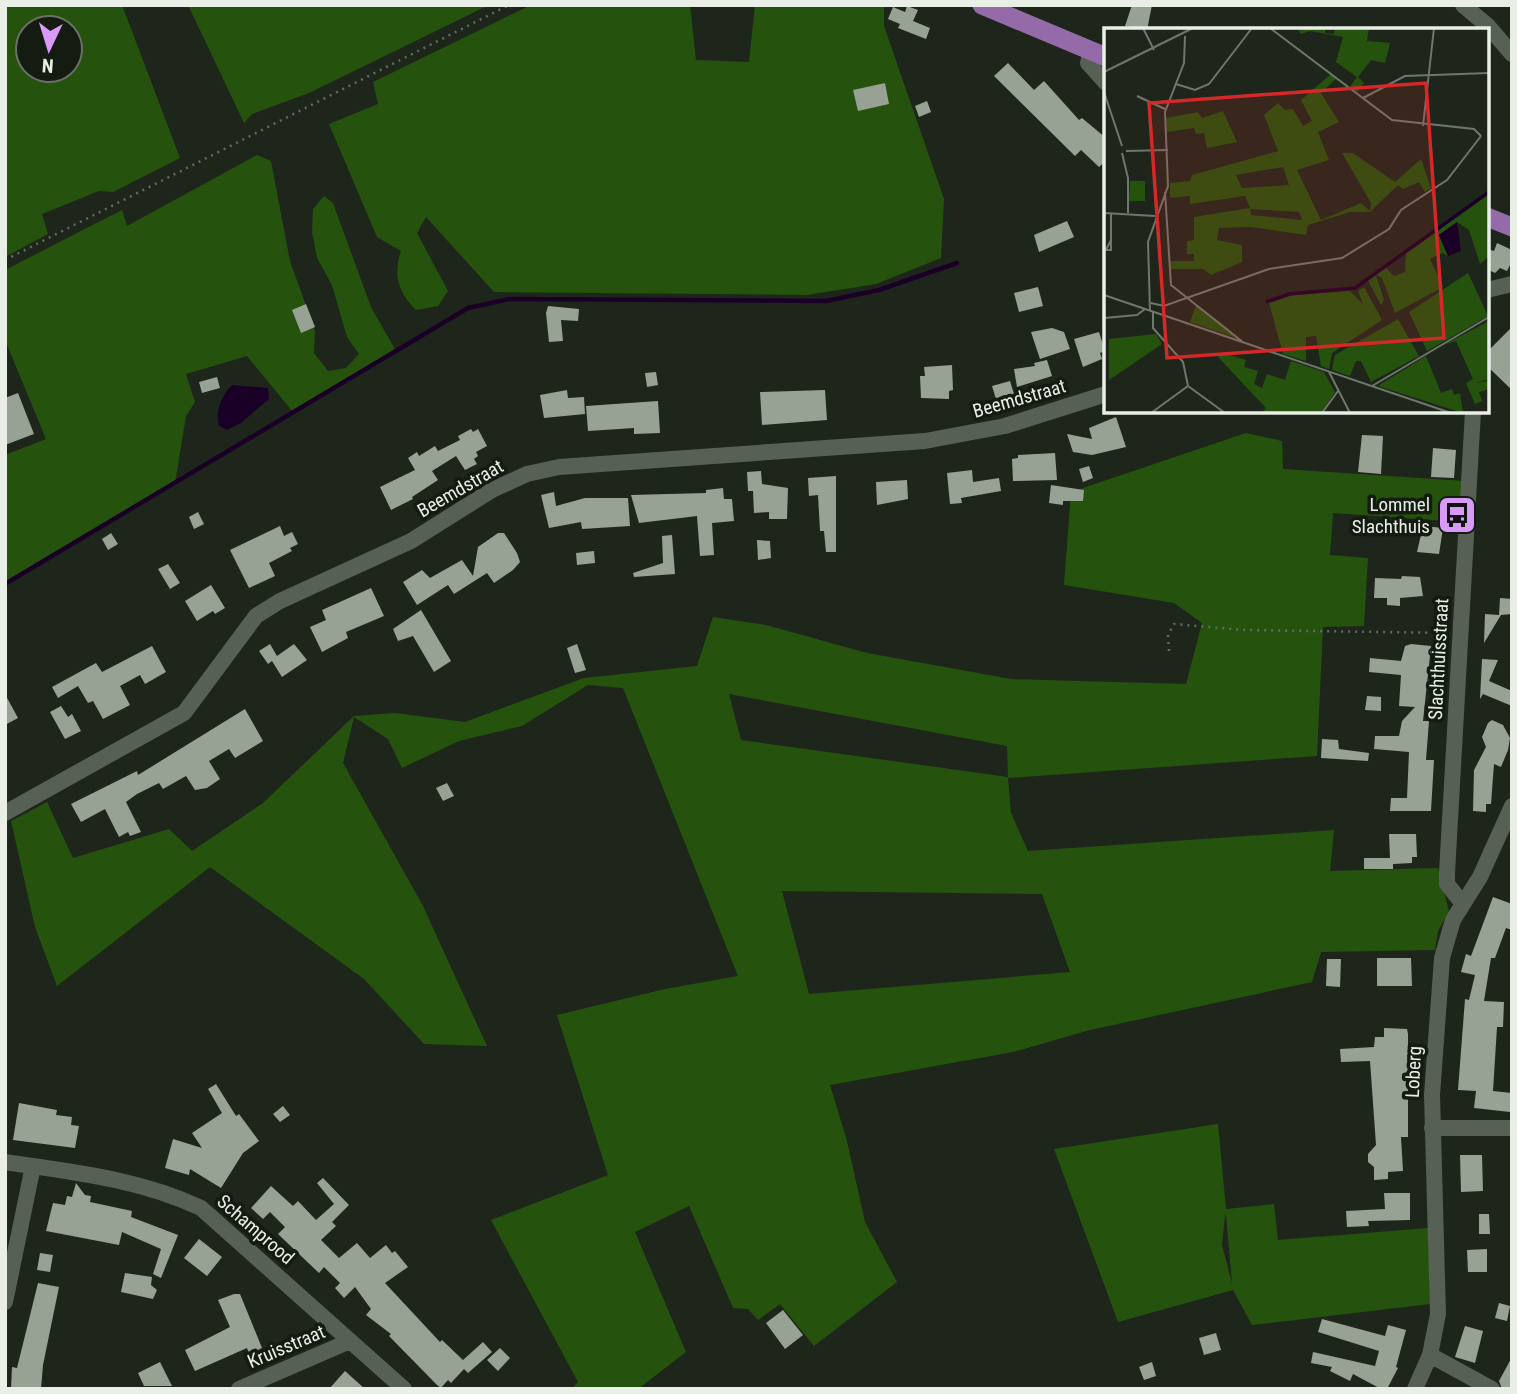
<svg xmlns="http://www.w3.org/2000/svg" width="1517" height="1394" viewBox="0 0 1517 1394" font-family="'Roboto Condensed',sans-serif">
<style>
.green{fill:#25530e;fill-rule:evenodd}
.water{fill:#1a0027}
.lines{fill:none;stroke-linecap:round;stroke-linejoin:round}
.stream{stroke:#1a0027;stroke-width:4.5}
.building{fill:#97a294}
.path{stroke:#636b61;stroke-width:2.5;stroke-dasharray:2 5;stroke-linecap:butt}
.minor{stroke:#576054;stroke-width:16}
.major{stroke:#946aa9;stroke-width:19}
.labels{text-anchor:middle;stroke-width:7;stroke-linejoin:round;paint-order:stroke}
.street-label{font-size:19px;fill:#e9efe7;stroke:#141c12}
.poi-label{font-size:19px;fill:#e9efe7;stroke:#141c12;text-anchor:end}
.inset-river{fill:none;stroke:#1a0027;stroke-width:3.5}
.inset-road{fill:none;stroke:#6f766d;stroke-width:2}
.view{fill:#d62828;fill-opacity:0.15;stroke:#d62828;stroke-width:3.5}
.inset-edge{fill:none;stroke:#e9efe7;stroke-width:3.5}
</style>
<rect width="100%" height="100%" fill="#1e261b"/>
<path class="green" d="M5,5H122L180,158L113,192L99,191L42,214L48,234L5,257ZM28,28H70V70H28Z
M188,5H489L309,93L252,114L244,123Z
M531,5H690L696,60L749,62L755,5H884V26L944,199L941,258L876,284L807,295L494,292L426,217L417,233L448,291L438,306L416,310C398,292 393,275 401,251L377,237L329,124L378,104L373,82Z
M257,155L271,161L290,261L315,331L314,353L328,371L346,368L359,354L347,337L332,285L317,258L312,232L313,209L324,196L333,203L371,307L396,351L293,412L247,356L186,374L195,402L186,416L175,483L5,584V455L46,439L5,340V270L122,210L127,226Z
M1246,433L1282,441L1283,469L1465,481L1462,522L1333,513L1330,555L1368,558L1364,626L1323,627L1317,756L1008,778L1011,813L1028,851L1334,830L1330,871L1438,868L1449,911L1438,931L1435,950L1321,952L1312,982L1090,1030L1013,1052L830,1085L847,1141L865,1222L897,1282L814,1346L780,1304L758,1320L748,1309L733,1308L689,1206L635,1232L686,1352L638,1389H571L578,1382L491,1220L608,1175L557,1015L665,989L738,976L623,688L588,685L522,726L459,741L402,768L388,739L354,717L343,763L422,904L487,1046L424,1044L364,979L210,867L57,986L35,927L11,821L47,802L73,858L169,829L192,851L263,803L354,716L395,713L465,722L584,678L697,666L713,617L766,625L867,653L1011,679L1186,684L1202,623L1174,603L1064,585L1071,492ZM729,694L1007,746L1008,777L741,740ZM782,891L1042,894L1070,972L809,994Z
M1218,1124L1226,1209L1274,1204L1278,1240L1428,1228L1430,1304L1252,1325L1233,1290L1118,1322L1054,1149ZM1225,1215H1226L1232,1283L1222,1245Z"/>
<path class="water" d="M232,385L268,388L269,399L241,423L227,430L219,426C215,410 221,397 232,385Z"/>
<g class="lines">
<path class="stream" d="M5,584L468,308L509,299L826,301L879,290L957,263"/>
</g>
<path class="building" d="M1132,5H1152L1147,30L1125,26Z
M907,6L918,10L913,21L930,28L926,39L898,28L900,24L888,19L893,7L905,12Z
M1008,63L1034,90L1044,81L1079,120L1082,118L1106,138V161L1099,167L1081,150L1075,156L994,76Z
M885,83L889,104L858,111L853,90Z
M927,101L931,112L919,117L915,106Z
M1067,221L1074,237L1039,252L1034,235Z
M1497,243L1512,250V261L1507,271L1500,268L1495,273L1487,269V249L1494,251Z
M1038,287L1043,306L1019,312L1014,293Z
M306,304L315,327L301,333L292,310Z
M548,306L579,309L578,321L561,320L563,341L549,342L546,313Z
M1512,327V390L1487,366V352Z
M1052,328L1064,332L1070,349L1040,359L1031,332Z
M1099,332L1105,351L1100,353L1102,359L1083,367L1074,339Z
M1047,360L1052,376L1017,387L1014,369L1035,366L1034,363Z
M952,365L953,390L949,391V399L921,398L920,376H925L924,367Z
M656,372L658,385L647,387L645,373Z
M217,377L220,388L202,393L199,382Z
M1010,381L1017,404L999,409L992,386Z
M567,390L568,398L584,397L585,414L544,418L540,395Z
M825,390L827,420L762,425L760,392Z
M18,393L34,434L5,445V398Z
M658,401L660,433L634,434V428L588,431L586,406Z
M1116,417L1126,447L1092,455L1073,452L1067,434L1092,439L1089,428Z
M471,429L473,432L478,429L487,446L476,452L478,456L474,459L477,464L465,470L456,456L432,471L438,480L412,497L413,499L391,510L380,487L415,470L408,458L417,452L419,456L435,446L438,451L460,440L458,436Z
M1362,435L1383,436L1381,474L1358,472Z
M1433,448L1456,450L1454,478L1431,477Z
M1055,453L1057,480L1013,481L1012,459L1018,458V455Z
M1089,466L1093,478L1083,482L1079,469Z
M972,470L973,482L999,478L1001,491L961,498L962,503L950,504L947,473Z
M761,471L762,484L788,488L787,519H769V512L754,513L753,491H748L747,472Z
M836,476V552H826L824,531H820L818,495L809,496L808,478Z
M907,480L908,499L877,505L876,482Z
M1051,485L1084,490L1083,501H1063V505L1049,503Z
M723,488L724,499H732L734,521L712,523L714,555L700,556L697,516L639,523L631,495L706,493V490Z
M554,492L556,506L585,498H628L630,526L582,529L581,522L549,528L541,495Z
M198,512L204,524L194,529L189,517Z
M280,526L284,536L292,532L298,544L290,548L292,551L269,563L275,576L249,588L230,550Z
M1423,526L1443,528L1439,554L1417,552Z
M111,533L118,544L108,550L102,539Z
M498,533H504L517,553L520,562L513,570L494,583L487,573L454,594L448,585L417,605L403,582L422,570L430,578L462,560L473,576L478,547Z
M672,535L675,574L634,577L633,573L663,563L662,536Z
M757,540L770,541L771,558L758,560Z
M594,551L595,563L577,565L576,553Z
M168,564L180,583L170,589L158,569Z
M1402,576L1420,577L1423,596L1400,598V606L1387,605V598H1374L1375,578L1401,579Z
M211,585L225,608L215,614L213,611L197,621L185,601Z
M371,588L384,616L346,632L348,638L322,652L310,627L326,620L322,610Z
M1500,598L1512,599V614L1501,615L1484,643L1485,614L1499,615Z
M421,610L451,661L434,672L413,636L398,641L393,629Z
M270,644L277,656L294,644L307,660L282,677L272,661L268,664L259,651Z
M577,644L586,670L575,673L567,648Z
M1411,644L1431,646L1423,721H1429L1426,760H1434L1431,811H1390L1391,798H1407L1409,752L1374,749L1375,736H1399L1402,721L1415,707L1399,706L1401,675L1369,672L1370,658L1401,661L1405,646Z
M152,646L166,672L145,684L140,675L120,686L130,705L103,719L93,701L88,703L78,686L58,698L52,687L96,663L102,672Z
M1482,659L1498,660L1489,681L1512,691V706L1483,694L1480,699Z
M5,694L18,718L5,725Z
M1367,696L1381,697V711L1365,710Z
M61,706L68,717L72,714L81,731L65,739L50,712Z
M245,709L263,741L235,758L229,749L209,761L220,779L207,788L195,790L186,776L163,789L159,783L137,794L126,802L141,832L130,836L128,832L119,837L105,809L81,822L71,804L137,771L138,775Z
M1492,720L1503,725L1510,738L1508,750L1501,767L1494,764L1491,804H1486V812L1473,811L1474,770L1486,747L1482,737L1488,723Z
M1322,739L1338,740L1339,749L1369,753L1368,761L1321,758Z
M447,783L454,796L443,801L436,788Z
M1389,834H1416L1417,857H1412V863L1393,864V869H1364V858H1390Z
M1493,897L1512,904V930L1506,928L1495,958H1491L1484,1001L1504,1002L1503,1027H1497L1493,1091L1512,1093L1510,1112L1474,1108L1476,1091L1458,1090L1465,999L1469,1000L1475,975L1461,972L1466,954L1471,956Z
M1377,958H1411L1412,986H1377Z
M1327,959H1341L1340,987L1326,986Z
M1384,1028L1407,1029L1408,1034V1137H1401L1403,1171L1388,1172V1179L1374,1180V1167L1368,1162V1154L1376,1145L1370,1061L1341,1062L1340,1049L1374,1047L1375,1037H1384Z
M216,1084L236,1116L239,1114L259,1141L243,1153L221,1188L190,1169L189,1175L165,1168L173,1139L202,1148L192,1133L222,1113L208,1089Z
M19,1103L57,1110L56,1115L72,1117L71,1125L79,1126L75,1148L13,1140Z
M283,1106L290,1115L280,1122L273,1114Z
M1460,1155H1482L1483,1191L1461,1192Z
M323,1178L349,1205L332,1222L336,1226L321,1240L339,1258L357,1243L370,1258L386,1245L392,1253L395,1251L408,1267L385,1283L440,1342L442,1340L463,1360L483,1342L492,1352L468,1373L464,1369L451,1383L448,1380L441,1388L437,1385L389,1336L391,1334L366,1315L371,1309L355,1287L344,1298L335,1288L340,1283L324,1267L319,1273L278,1234L285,1227L270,1212L263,1219L251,1208L271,1186L293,1206L298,1201L316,1220L334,1204L317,1183Z
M76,1183L85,1195L91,1196L90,1202L132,1211L131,1217L178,1235L161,1278L153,1274L161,1249L122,1232L119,1245L46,1231L53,1203L65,1205L67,1196L72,1197Z
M1384,1193H1410V1220L1368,1221L1369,1226L1347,1227L1346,1211L1385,1209Z
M1479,1214H1489L1490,1234H1479Z
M199,1239L222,1257L207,1276L184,1258Z
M1487,1249V1272H1468L1467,1250Z
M40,1253L53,1255L50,1272L37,1270Z
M125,1273L152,1277L151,1285L157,1290L153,1299L121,1292Z
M38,1283L59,1287L43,1365L41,1389H11L12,1367L17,1368Z
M234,1294H240L262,1348L249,1354L247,1348L195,1371L185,1350L230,1327L218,1300Z
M1499,1303L1510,1306L1507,1321L1495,1318Z
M783,1310L803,1335L785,1349L766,1323Z
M1322,1319L1385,1336L1388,1325L1406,1330L1396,1367L1398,1368L1387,1389H1381L1353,1374L1350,1381L1330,1371L1332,1367L1311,1363L1313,1352L1375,1366L1379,1351L1318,1332Z
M1465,1326L1483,1331L1475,1363L1455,1357Z
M1216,1333L1221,1350L1204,1355L1199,1338Z
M500,1348L510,1358L498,1371L487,1360Z
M1512,1357V1389H1502L1499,1381Z
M160,1362L172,1386H144L138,1373Z
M1152,1362L1156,1376L1144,1380L1139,1367Z
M345,1371L365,1389H329Z"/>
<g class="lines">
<path class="path" d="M5,260L509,5
M1169,651L1168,635L1174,624L1245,630L1447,633"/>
<path class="minor" d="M1463,5L1488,26L1512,54
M1091,51L1088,63L1106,83
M1487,290L1512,284
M5,813L184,713L256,616L280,601L411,541L492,490L527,474L559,467L925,441L1005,426L1106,394
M1463,904L1447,884V873L1473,411
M1432,1128H1512
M5,1162C72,1172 140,1179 201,1208L404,1389
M5,1302L33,1166
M1430,1355L1492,1389
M239,1389L350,1341
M1415,1389L1430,1355L1438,1314L1432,1095L1442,958L1453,920L1480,877L1512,806"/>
<path class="major" d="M982,5L1106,57
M1487,217L1512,227"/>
</g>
<defs>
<symbol id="bus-square" viewBox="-11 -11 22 22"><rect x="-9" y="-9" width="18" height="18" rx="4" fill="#d99af7" stroke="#141c12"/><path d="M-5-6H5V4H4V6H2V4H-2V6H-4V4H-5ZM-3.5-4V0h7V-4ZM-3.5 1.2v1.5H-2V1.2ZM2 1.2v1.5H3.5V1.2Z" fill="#111"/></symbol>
</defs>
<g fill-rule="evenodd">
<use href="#bus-square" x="1435" y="493" width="44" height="44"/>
</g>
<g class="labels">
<g class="street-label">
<text transform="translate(1019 398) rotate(-16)" y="7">Beemdstraat</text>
<text transform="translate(460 488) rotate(-30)" y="7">Beemdstraat</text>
<text transform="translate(1438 659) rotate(-87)" y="7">Slachthuisstraat</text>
<text transform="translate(1413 1072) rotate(-87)" y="7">Loberg</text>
<text transform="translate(256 1229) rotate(41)" y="7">Schamprood</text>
<text transform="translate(286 1346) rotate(-23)" y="7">Kruisstraat</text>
</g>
<g class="poi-label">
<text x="1430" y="511">Lommel<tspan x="1430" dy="22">Slachthuis</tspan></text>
</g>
</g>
<g transform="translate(1104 28)">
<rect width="385" height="385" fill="#1e261b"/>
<path d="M193,0H221V5L230,6L231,0H265L263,13L286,15L281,35L267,32L254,49L260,55L253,64L246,59L253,49L232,34L239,9L206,3L197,6ZM227,46L232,51L217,65L235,94L214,104L225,132L193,142L217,192L257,175L266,183L267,175L238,125H249L291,154L317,131L327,160L321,164L315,154L299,161L294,157L266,184H246L204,197L202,207L147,199L115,200L113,212L138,217V234L107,247L99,241H66V233H90V226H83V213L90,212V189L146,180L141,168L86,176V168L66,170V155L86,153L88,147L174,123L160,87L174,75L181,82L189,81L199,98L208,93L197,72ZM179,139L185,157L138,160L132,147ZM146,181L195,184L198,192L147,187ZM119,83L133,114L103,120L100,105L92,106L90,100L63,104L62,90L94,84L98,90ZM26,153H41V173H25ZM385,164V228L376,236L365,202L353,194L335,207L344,228L338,225L326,231L339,259L291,285L278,250L272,247L280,272L277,277L263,251L281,239L290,248L301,244L302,224ZM364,245L384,288L323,323L305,284ZM260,259L278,292L228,325L225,341L217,338L212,308L202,309V333L179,326L165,275L189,267L246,263L259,276L254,263ZM92,277L116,294L138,312L86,294ZM294,291L315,328L267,354L257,333H252L246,348L228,342L231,327ZM385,293V351L371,355L385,353V361L375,364L378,373L371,376L362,355L369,351L352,313L340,317ZM52,306L58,316L5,352V311ZM119,325L142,332L140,339L154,343L150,356L158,360L163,346L181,352L187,333L220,344L231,364L217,385H157L162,380L114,329ZM322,328L337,365L348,361L350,367L356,365L359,385L274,358Z" fill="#25530e" fill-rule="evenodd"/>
<path d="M353,194L357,223L344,228L335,207Z" fill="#1a0027"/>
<path class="inset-river" d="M162,274L185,266L251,260L385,164"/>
<path class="inset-road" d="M39,0L50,22M166,0L288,92L370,101L377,108M0,44L89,0M72,56L91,62L105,56L148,0M0,64L18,118M33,68L61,81M259,70L301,48L385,45M319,98L330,0M22,123L64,122M18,125L24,150V185M61,164L67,257L140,315M0,185L51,188M7,212L2,222H7V185M0,267L347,385M47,275L60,278L165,241L238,230L285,201L297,182L343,152L377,108M46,283L44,214L64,158L61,84L80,35L81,8M49,284V300L79,334L84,358L121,385M0,290L33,287L41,281M225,344L246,385M268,358L385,289M47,385L84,358M218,385L234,363"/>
<path class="view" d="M322,55L340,310L63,330L45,75Z"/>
<rect width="385" height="385" class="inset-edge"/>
</g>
<rect width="1517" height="1394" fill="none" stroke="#e9efe7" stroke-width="14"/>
<g transform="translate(49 49) rotate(184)"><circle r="33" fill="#141c12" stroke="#697067" stroke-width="2"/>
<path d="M0-5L12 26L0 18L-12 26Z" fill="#d99af7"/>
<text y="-10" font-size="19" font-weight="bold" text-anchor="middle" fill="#e9efe7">N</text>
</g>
</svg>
